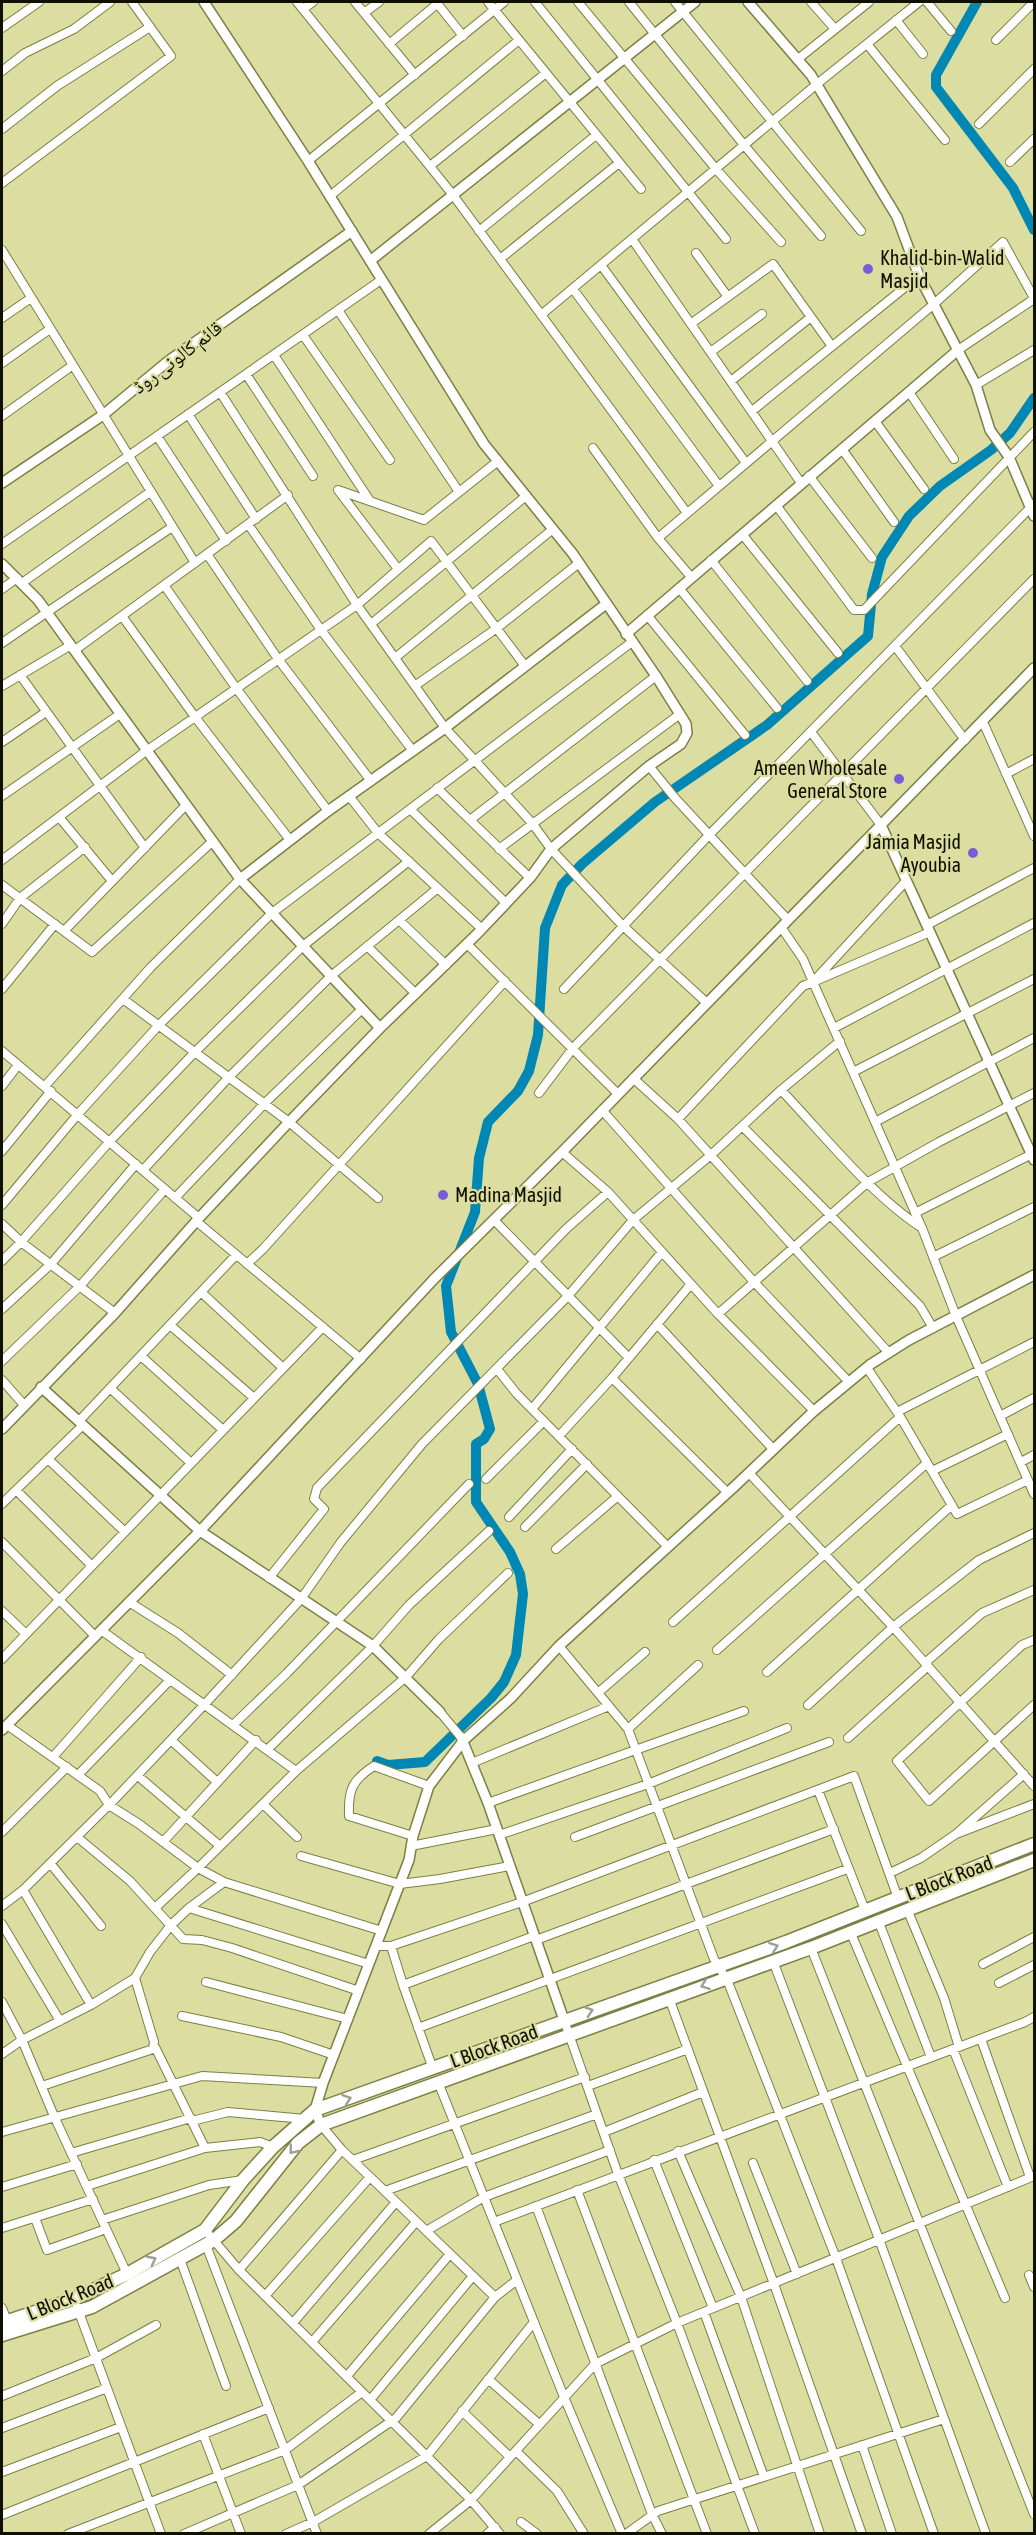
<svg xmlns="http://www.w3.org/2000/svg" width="1036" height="2535" viewBox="0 0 1036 2535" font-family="'Asap Condensed','Noto Naskh Arabic',sans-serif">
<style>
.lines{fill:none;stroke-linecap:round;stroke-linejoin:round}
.canal{stroke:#0087b3;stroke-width:10}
.minor-casing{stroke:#7d7f44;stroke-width:10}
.tertiary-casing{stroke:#7d7f44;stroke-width:12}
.primary-casing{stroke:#7d7f44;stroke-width:15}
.minor{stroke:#fff;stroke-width:8}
.tertiary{stroke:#fff;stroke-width:9}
.primary{stroke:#fff;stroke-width:12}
.oneway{stroke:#9f9f99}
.poi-dot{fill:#795dd7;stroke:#dbdea0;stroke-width:2}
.labels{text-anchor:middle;stroke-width:4.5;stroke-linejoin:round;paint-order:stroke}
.poi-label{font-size:20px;fill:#101000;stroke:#dbdea0;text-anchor:start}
.street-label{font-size:20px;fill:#101000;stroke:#dbdea0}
</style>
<rect width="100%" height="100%" fill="#dbdea0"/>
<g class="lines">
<path class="canal" d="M977,2L936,75V87L1013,188L1034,230
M377,1761L388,1765L425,1762L491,1698L504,1682L516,1655L523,1594L520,1574L510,1552L476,1502V1444L484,1439L490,1429L478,1384L451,1332L446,1286L475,1212L479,1158L488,1122L518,1091L529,1071L538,1035L545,928L562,885L582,864L655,802L767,725L868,636L872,594L882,557L909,516L940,486L991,450L1010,433L1034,398"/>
<defs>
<path id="minor" d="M297,2L453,195L687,513
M355,2L415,75
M436,2L463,36
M488,2L641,189
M535,2L726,239
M578,2L716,169L781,242
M629,2L744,145L821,236
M675,2L861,231
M811,2L835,29
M927,2L951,31
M303,9L313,2
M364,13L379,2
M896,20L923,54
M2,28L39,2
M996,40L1034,2
M389,44L437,4
M867,44L945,140
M798,59L869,2
M2,71L25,53L74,29L110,2
M979,124L1034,69
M2,129L57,86L150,27
M308,161L504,2
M1010,162L1034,139
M430,166L546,73
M2,183L171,56L132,2
M330,196L519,40
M479,231L596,135
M632,239L801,483
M2,250L195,563
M696,253L728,297
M500,259L619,163
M601,265L746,463
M573,289L719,486
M338,310L459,492
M541,315L817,84L919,2
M2,318L31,298
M692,323L773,264L831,345
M303,335L390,460
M958,350L1034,299
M712,351L762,314
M274,355L370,501
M2,363L50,329
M246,374L313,476
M731,381L811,317
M976,385L1034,350
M220,392L357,605L445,728L532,823L551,849L622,925L707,1003
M909,392L954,459
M752,411L919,276
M188,414L256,519
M2,416L73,365
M875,421L924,489
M157,436L226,541
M593,448L658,538
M842,449L894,522
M809,476L872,558
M776,505L854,610H864L1034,432
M248,524L321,630L413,751
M742,534L838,653
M2,544L381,280
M207,554L278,659L371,781
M711,560L807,681
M398,569L338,490L424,520L498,461
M691,577L658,538L934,304L1003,242L1034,298
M22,583L150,492
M164,585L236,688L328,811
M679,588L777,708
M2,589L17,578
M647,615L745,735
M122,616L195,717L290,840
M371,624L526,496
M2,643L172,527
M895,646L965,740
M75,650L288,495
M395,658L553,529
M20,675L145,848
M416,685L497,628L579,563
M2,686L71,645
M983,722L1034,836
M811,732L881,825
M2,742L46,712
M649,766L675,798L788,920
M1006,774L1034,759
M437,788L530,878
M2,796L120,714
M349,796L378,833L482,929
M410,809L506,903
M59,817L112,881
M470,820L656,676
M499,849L680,714
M2,860L146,751L357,605L431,541L525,666
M906,881L813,982L930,932
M2,885L92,952L213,841
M399,920L446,965
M2,924L20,898L85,847
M927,925L1034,868
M781,927L803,959L813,982L922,1228L956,1316L1034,1494
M64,931L186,805
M467,944L618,1094
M367,946L416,994
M2,989L55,924
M564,989L710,834L1034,504
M123,999L289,1122L378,1198
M834,1028L1034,923
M2,1051L199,1218
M853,1072L1034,979
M633,1078L678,1119L803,986L813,982
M2,1086L18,1065
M45,1086L151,967L240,879
M781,1090L840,1041
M539,1093L573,1048L1034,579
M602,1110L754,1282L849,1382
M678,1119L889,1353
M875,1122L1034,1038
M742,1126L920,1306L933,1328
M2,1151L51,1091
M562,1152L608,1192L718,1314L868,1182L939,1142L1034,1093
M143,1170L229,1077L331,976L438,888
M175,1198L264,1104L362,1009
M2,1205L78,1114L159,1025L272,913L632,642
M915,1213L1034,1153
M494,1220L629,1358
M196,1221L361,1359
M2,1224L21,1242L115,1313
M933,1257L1034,1207
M2,1261L21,1242L110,1141L195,1052L303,946L409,861
M247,1264L263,1249L505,981
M691,1284L612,1378L728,1493
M201,1292L283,1368
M2,1309L51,1264L136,1164
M718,1314L814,1411
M657,1324L773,1449
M170,1325L254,1398
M141,1356L223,1430
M2,1361L80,1286L165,1189
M867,1368L897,1412L1034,1342
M497,1369L517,1394L668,1547
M2,1380L24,1405
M110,1388L191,1463
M532,1409L662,1252
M898,1413L957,1514L1028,1480
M1000,1416L1034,1398
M79,1421L236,1255
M559,1436L612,1378
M48,1459L125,1532
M1021,1462L1034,1455
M932,1471L1008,1434
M749,1473L895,1629L1034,1786
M486,1479L544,1421
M16,1490L83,1425
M2,1504L16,1490L92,1566
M509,1517L572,1449
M525,1527L587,1464
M2,1542L95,1636
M556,1549L618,1496
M269,1578L324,1509L314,1499L317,1488L566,1229L608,1192
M129,1602L178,1633L232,1675
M2,1611L26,1634
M673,1622L900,1417
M101,1630L296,1771
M1034,1640L1022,1645L897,1761L929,1801L1034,1705
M559,1646L628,1729L714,1959L728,1982L836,2258L934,2534
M717,1650L927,1463
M2,1659L323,1327
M925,1663L982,1613L1034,1590
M767,1672L952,1505
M599,1692L645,1652
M808,1705L893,1627L979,1560L1034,1533
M440,1712L460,1736
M234,1724L287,1673L469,1484
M7,1725L100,1791L109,1805L139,1824L198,1868L296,1771L406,1677L439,1639L508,1573
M628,1729L698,1665
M848,1738L928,1666
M171,1740L217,1782
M268,1749L373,1646L409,1605L489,1531
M53,1757L141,1657
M472,1763L609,1706
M1024,1774L956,1834L1034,1804
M78,1775L169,1681
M138,1776L220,1846
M818,1790L865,1910
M488,1803L744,1711
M264,1805L297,1837
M2,1832L67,1767
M499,1835L648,1784L787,1728
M413,1836L349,1816C348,1790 352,1780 374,1766L429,1786
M77,1837L130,1881L183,1939L202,1940L232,1948L359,1991
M575,1837L829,1742
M163,1842L256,1740
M411,1846L497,1829
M301,1856L400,1884L440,1879L510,1866
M50,1863L101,1926
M890,1873L921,1858L956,1834
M23,1890L91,2005
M2,1906L23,1890L114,1800L204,1705L301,1599L341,1542L422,1444L568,1296L633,1220L711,1155L781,1090C823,1134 871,1195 922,1228
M155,1908L198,1868L224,1882L382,1931
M189,1908L369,1964
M907,1909L944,1998L959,2047
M878,1920L931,2057
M2,1924L60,2021
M850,1931L1005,2298
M536,1940L834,1829
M376,1946H391L522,1902L854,1776L898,1898
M391,1946L403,1985
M811,1948L1034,2514
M773,1961L879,2239L986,2534
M983,1964L1034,1937
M206,1982L348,2019
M999,1983L1034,1965
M669,1998L774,2284L862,2534
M2,2002L22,2040L54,2116L127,2274
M182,2016L281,2037L334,2055
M564,2020L618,2174L677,2323L755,2534
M418,2028L847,1869
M981,2039L1030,2177
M155,2047L205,2148
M953,2049L1008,2187
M2,2054L22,2040L91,2005L135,1978L150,1952L171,1925L189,1908L224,1882
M433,2069L403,1985L534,1936
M438,2082L564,2397L622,2534
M42,2086L153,2049L154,2042L135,1978
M588,2086L688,2049
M192,2121L228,2112L305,2119
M321,2125L342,2150L495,2297
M2,2132L202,2076L323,2083
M604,2132L703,2092
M678,2151L741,2297L820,2534
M71,2153L191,2118
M353,2160L585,2077
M654,2160L713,2308
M753,2163L797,2274
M87,2186L205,2148L260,2142L273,2147
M2,2187L77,2164
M577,2190L707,2534
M385,2191L597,2114
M536,2206L652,2514L662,2534
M35,2218L47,2250L106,2229
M102,2220L209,2185L243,2180
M494,2222L1025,2022L1034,2017
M2,2228L93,2199
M205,2230L239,2270L471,2500L500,2534
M426,2231L484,2197L610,2150
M206,2245L317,2534
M180,2259L226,2386
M239,2270L342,2150
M1029,2275L1034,2287
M265,2296L370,2177
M77,2307L161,2534
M2,2308L7,2321
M704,2312L764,2477
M293,2323L396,2202
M312,2342L416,2222
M347,2376L450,2254
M488,2379L539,2424
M2,2396L96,2358L156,2325
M370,2400L473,2276
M462,2411L510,2457
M2,2428L107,2388
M203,2434L241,2534
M862,2445L892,2534
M516,2451L557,2491L584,2534
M2,2472L121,2427
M2,2515L269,2408
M521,2522L537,2534
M68,2534L285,2450L362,2392
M184,2534L298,2485L396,2418L495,2297L517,2280
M286,2534L313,2522L427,2456L534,2322
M429,2534L471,2500L595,2364L677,2323L1034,2176
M487,2534L495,2527
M626,2534L658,2511L944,2419"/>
<path id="tertiary" d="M748,2L811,75L897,217L919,276L976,385L990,430L1009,457L1034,516
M370,261L695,2
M2,483L103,415L167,362L352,231
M2,564L38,600L240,879L380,1028
M626,634L958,350
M881,825L1034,1160
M240,879L328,811L445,728L606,604
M41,1387L200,1531L373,1646L440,1712
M2,1429L115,1313L199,1218L289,1122L380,1028L478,933L530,878L551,849L649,766L681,744L687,733L686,724L656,676L573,554L484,444L308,161L204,2
M2,1730L200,1531L434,1279L562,1152L1034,668
M461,1737L488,1803L564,2020
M321,2125L315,2110L323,2083L409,1860L413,1836L429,1786L464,1740L511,1698L559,1646L735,1486L814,1411L871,1364L909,1340L1034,1275"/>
<path id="primary" d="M2,2323L74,2299L127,2274L205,2230L243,2180L273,2147L315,2110L786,1942L1034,1844
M2,2335L92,2307L214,2240L236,2221L298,2143L321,2125L811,1948L1034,1860"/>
</defs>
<use href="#minor" class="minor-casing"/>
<use href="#tertiary" class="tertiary-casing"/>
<use href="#primary" class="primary-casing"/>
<use href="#minor" class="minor"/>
<use href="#tertiary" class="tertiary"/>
<use href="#primary" class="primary"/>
</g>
<defs><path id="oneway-chevron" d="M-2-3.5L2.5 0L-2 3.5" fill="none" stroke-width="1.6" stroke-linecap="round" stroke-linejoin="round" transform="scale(1.5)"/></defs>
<g class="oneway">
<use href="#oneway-chevron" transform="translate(774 1947) rotate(-20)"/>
<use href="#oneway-chevron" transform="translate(705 1985) rotate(160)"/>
<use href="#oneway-chevron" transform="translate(589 2011) rotate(-19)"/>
<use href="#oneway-chevron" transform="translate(347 2099) rotate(-19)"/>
<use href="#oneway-chevron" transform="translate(293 2150) rotate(129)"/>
<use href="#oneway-chevron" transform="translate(152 2260) rotate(-28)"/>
</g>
<g class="poi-dot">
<circle cx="868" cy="269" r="6"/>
<circle cx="899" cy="779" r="6"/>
<circle cx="973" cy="853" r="6"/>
<circle cx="443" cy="1195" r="6"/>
</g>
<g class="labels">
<g class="poi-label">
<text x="880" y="265">Khalid-bin-Walid<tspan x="880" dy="23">Masjid</tspan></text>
<text x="887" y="775" text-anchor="end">Ameen Wholesale<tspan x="887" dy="23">General Store</tspan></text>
<text x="961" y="849" text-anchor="end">Jamia Masjid<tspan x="961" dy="23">Ayoubia</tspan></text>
<text x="455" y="1202">Madina Masjid</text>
</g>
<g class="street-label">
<text transform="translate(177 357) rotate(-37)" y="7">قائم کالونی روڈ</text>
<text transform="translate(949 1878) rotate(-21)" y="7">L Block Road</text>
<text transform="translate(494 2046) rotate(-20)" y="7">L Block Road</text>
<text transform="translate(70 2297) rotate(-22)" y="7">L Block Road</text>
</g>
</g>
<rect width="1036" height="2535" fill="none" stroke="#101000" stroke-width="6"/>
</svg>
